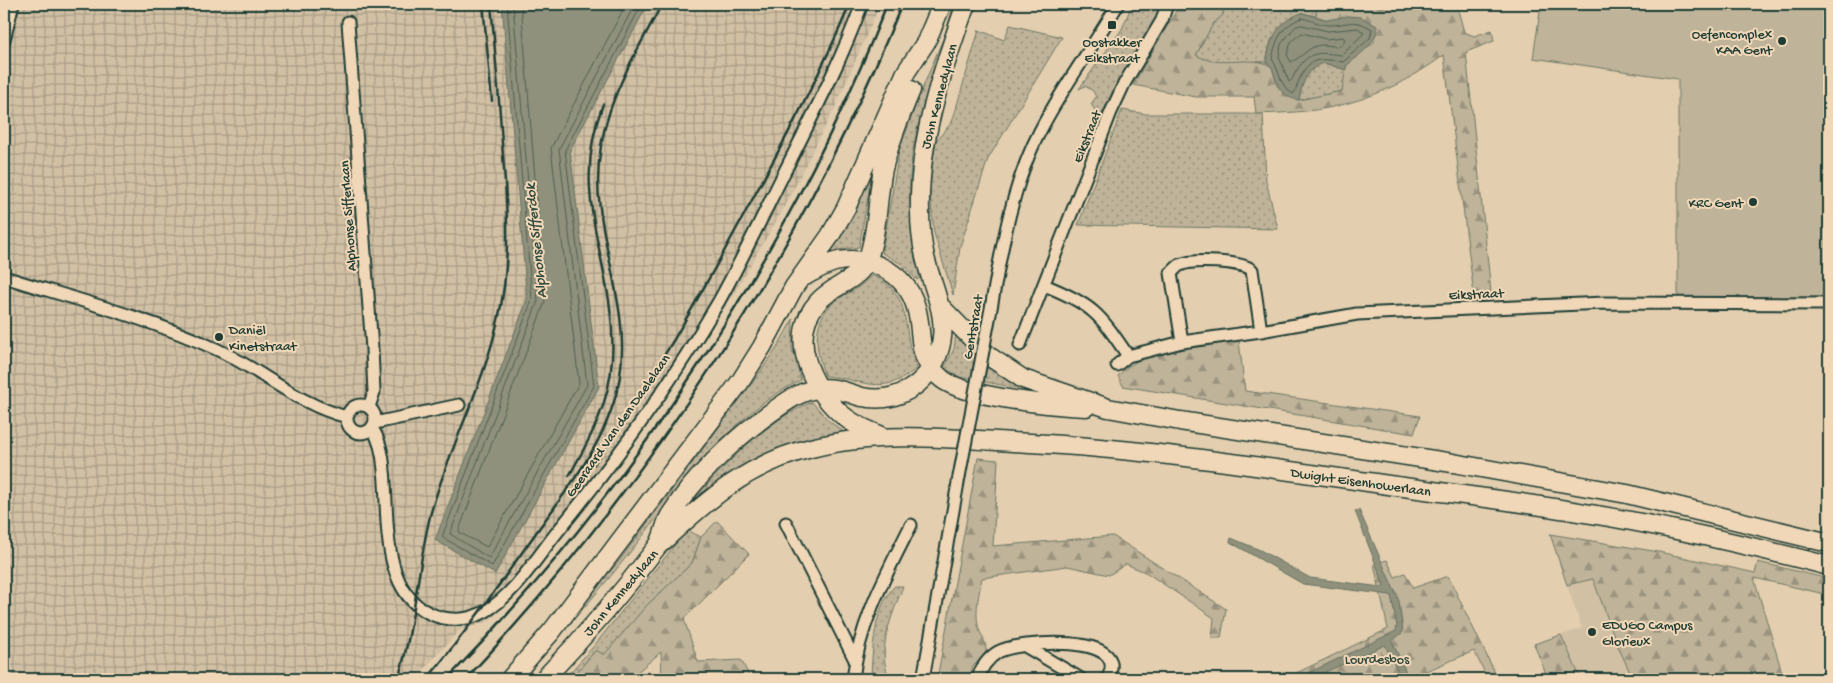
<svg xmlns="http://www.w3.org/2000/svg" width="1833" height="683" viewBox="0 0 1833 683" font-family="'Gochi Hand',sans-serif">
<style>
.built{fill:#d1c0a4}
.industrial{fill:url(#industrial-grid)}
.grass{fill:url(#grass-dots);stroke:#6f7866}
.forest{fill:url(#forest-firs);stroke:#6f7866}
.green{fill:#bfb399;stroke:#6f7866}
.water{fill:#90917b;stroke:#636f5f}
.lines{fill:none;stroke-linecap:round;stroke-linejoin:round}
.shore{stroke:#4c5f50;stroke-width:1}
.minor-casing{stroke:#1f3d34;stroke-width:15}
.highway-casing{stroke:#1f3d34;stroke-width:21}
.minor{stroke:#f0d7b7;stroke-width:11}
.highway{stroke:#f0d7b7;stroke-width:18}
.rail{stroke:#1f3d34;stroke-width:2.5}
.minor-bridge-casing{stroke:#1f3d34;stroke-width:15;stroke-linecap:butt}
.minor-bridge{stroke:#f0d7b7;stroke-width:11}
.poi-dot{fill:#1f3d34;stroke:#f0d7b7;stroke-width:2}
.labels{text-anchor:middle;stroke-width:4;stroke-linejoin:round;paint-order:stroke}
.poi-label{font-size:14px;fill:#1f3d34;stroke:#f0d7b7;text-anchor:end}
.street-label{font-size:14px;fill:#1f3d34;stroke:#f0d7b7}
.park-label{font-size:14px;fill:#2f493e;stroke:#f0d7b7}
.water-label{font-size:15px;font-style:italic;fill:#304a3f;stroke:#f0d7b7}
</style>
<defs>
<pattern id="industrial-grid" width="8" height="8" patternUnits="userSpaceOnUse" patternTransform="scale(1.25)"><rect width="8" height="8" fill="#d1c0a4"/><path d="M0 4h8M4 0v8" fill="none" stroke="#a99d86"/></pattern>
<pattern id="grass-dots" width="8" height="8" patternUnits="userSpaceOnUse" patternTransform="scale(1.25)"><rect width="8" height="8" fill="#bfb399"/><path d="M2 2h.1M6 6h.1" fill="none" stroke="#9b937e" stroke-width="1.8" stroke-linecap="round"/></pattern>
<pattern id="forest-firs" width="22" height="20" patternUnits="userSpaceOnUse" patternTransform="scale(1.25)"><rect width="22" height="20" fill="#bfb399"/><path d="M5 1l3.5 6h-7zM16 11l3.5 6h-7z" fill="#9b937e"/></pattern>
</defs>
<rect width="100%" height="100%" fill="#e3ceaf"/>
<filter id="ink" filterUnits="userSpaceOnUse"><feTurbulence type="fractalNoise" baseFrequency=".02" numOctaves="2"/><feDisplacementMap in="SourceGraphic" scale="10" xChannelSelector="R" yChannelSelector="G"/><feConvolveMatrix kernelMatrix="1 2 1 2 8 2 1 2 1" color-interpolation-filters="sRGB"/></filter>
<g filter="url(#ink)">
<path class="built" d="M1593,578L1617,644L1633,679H1581L1561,635L1582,628L1567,585Z"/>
<path class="industrial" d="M4,4H502L527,300L435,540L599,387L570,150L648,4H880L837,103L785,206L737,288L666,398L580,516L514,595L489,621L459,631L415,679H4Z"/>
<path class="grass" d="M954,4H959C943,51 922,100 913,149C906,193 911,236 920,278L917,280L900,263L882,253L899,151L918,99L945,34Z
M1132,4H1160L1158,17L1122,74L1100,118L1091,104L1096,97L1093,91L1085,86L1079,89L1122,29Z
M1223,4H1310L1317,5L1316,16L1302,13L1271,40L1266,62C1242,61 1216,68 1196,55L1213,24L1223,15Z
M1010,25L1062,37L988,159L960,247L953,295L934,233L930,193L932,165L936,141L952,122L979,30L1004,40Z
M1324,63L1346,70L1342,91L1299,100C1302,83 1307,68 1324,63Z
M1122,110L1146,114H1263L1266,181L1278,229L1078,225Z
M873,168L859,247L830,251Z
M872,275C917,296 899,331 917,368C882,398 864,379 825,376C814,348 811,316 840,298C852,291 862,286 872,275Z
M793,319L792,347L801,380C730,415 685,482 638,542C602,589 561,633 524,679H517L619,561L758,375L775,351Z
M956,333C975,358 999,373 1027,388V390L960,377L944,368L954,349Z
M812,402L829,421L844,432C787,441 737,466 693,501C724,465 767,420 812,402Z
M687,530L701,537L692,563L647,605L604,656L596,650L571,679H564L593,647Z
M895,586H903C893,614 875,650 890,679H871C872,652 874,606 895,586Z"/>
<path class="forest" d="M1196,4H1223V15L1213,24L1196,55C1220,70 1252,53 1272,67L1277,86L1299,100L1342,91L1346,66L1375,41L1343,18L1328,20L1316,16L1317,5L1310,4H1446L1457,6L1464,32L1474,36L1492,30L1494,41L1466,52L1492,302L1475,303L1444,55C1412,79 1376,97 1337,106C1312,112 1281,113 1256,114L1254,97H1196L1133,85L1176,11H1185Z
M1239,341L1245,391L1420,416L1414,434L1123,386L1118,376C1144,346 1202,345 1239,341Z
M978,458L998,460L993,546L1113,536L1226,609L1221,638H1212L1214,618L1147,573L1126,564L1109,575L1067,566L982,578C979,593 975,610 978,625C980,637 987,638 986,655L974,665L969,677L963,679H937Z
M717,521L749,554L684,619L698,662L741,660L751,679H662L661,652L629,679H571L596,650L604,655L647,605L692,563L701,537Z
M1550,534L1659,552L1755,573L1758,562L1829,579V595L1754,578L1784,679H1633L1617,644L1593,579L1567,585Z
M1387,560L1395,577L1405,573L1413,588L1448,576L1498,679H1483L1487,677L1474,651L1412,677L1413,679H1284L1388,629L1374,564Z
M1561,635L1581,679H1548L1534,644Z"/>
<path class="green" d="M1544,4H1829V297L1678,299V79L1533,58L1540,12Z"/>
<path class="water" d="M502,4H648L570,150L599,387L495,574L435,540L527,300Z
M1302,13L1328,20L1347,16L1361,17L1377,26C1379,41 1358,56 1346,66V70L1324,63C1307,68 1302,83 1299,100C1279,97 1277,84 1272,67L1266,62C1271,38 1277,21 1302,13Z
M1359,510L1399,601L1403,632L1392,641L1409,679H1402L1385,645L1310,679H1296L1396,631L1397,626L1391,595L1303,584L1230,542L1231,538L1260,550L1310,578L1381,587L1384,585L1355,511Z"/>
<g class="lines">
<path class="shore" d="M507,4L532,300L442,537L492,566L594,386L565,150L642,4
M513,4L538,301L450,534L489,558L587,385L559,149L635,4
M521,4L545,302L459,530L460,533L487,547L579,383L551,148L626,4
M1302,18C1311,20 1321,25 1329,25C1349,25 1352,17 1372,29L1370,38L1343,62C1319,58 1308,56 1298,83C1296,88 1296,91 1293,94C1279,86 1280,70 1272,59C1276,39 1282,25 1302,18Z
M1302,25L1328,31L1358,28L1364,33L1342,55C1321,53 1310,49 1297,70C1294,74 1293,80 1289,82L1279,57L1281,44L1295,27Z
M1302,33L1326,39L1343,37L1345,40L1339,47C1308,41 1314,50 1291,62L1287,55L1291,42Z"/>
<defs>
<path id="minor" d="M348,22L372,349L374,392L369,407
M4,40L13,4
M4,277C75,299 148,318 216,349C260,369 298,405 347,417
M1044,285C1092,304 1100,314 1128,356
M990,314C1001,252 1011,187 1040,131C1063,86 1093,47 1118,4
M1182,342L1171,273C1174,271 1177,266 1180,265C1192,259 1242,261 1252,270L1261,331
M1020,345L1111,112L1124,84L1162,20L1167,4
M1117,365L1128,356L1182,342L1261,331L1357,314L1605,303L1829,304
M347 419a14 14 0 1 1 28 0a14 14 0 1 1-28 0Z
M375,423L459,405
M372,428C380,440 383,456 384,470C389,516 380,589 429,613C447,622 469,621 486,611C515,594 537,557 558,531C617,459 672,382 719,301C743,258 764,213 786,169C813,115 841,61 862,4
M786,523L855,660
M1025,646L1081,679
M853,679C859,623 886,575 911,525
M923,679L959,477
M978,679C980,669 988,658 998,652C1017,641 1135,632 1107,679"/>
<path id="highway" d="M805,276C816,270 827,263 839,261C874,255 909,276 917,311C924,341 915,356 942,379C964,397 1056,406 1086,407
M942,308L990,357L1023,379L1108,408L1180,421L1453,463L1627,494L1829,543
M882,436C867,430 852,424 840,413C811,387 787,336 818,302C833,284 859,282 868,258C878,230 877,198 883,169C890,141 900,116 911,90
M660,544C707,500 747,464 811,448C881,430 958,439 1030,443C1144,449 1255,466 1368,482C1443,493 1518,501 1591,514C1671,527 1751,546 1829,566
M510,679L552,631L740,382L762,347L794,287L830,236L846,208L906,72L926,42L942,4
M544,679C584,637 622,593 657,547C664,538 664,524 671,514C693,479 733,440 766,416C782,405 798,391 818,389C835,386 847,393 862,397C896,404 926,386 938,354C951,319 933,291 925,257C922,243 920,226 920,212C918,140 942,71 966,4"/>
</defs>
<use href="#minor" class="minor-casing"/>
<use href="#highway" class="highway-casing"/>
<use href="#minor" class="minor"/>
<use href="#highway" class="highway"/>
<path class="rail" d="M483,4L492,101
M594,464C653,380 703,291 752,200C787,136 822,71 850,4
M569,476C590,439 610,403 612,359C618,267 566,201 603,104
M398,679C415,626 417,570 430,516C448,449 483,388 498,320C512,261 507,203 502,143C499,97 495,50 491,4
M427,679C465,634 499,585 533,537C569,486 610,439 620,376C629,319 607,264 600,208C589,128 626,71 662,4
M447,679C631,491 791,248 887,4
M466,679C650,482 800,254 902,4"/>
<defs>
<path id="minor-bridge" d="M959,477L990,314"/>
</defs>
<use href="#minor-bridge" class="minor-bridge-casing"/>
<use href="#minor-bridge" class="minor-bridge"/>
</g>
</g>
<g class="poi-dot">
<rect x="1107" y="20" width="10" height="10" rx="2.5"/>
<circle cx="1782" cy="41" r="5"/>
<circle cx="1753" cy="202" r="5"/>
<circle cx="219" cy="337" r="5"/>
<circle cx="1592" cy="632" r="5"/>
</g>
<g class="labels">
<g class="poi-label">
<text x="1772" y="38">Oefencomplex<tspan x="1772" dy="16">KAA Gent</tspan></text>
<text x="1112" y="46" text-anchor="middle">Oostakker<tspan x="1112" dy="16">Eikstraat</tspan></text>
<text x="1743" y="207">KRC Gent</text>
<text x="229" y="334" text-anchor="start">Daniël<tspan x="229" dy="16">Kinetstraat</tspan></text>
<text x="1602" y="629" text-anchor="start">EDUGO Campus<tspan x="1602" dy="16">Glorieux</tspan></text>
</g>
<g class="street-label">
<text transform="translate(938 96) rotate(-75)" y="5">John Kennedylaan</text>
<text transform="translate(1086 136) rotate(-68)" y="5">Eikstraat</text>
<text transform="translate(347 216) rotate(-94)" y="5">Alphonse Sifferlaan</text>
<text transform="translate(1476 293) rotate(-2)" y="5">Eikstraat</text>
<text transform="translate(972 327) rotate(-80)" y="5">Gentstraat</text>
<text transform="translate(617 425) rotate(-55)" y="5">Geeraard Van den Daelelaan</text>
<text transform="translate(1361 481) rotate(8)" y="5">Dwight Eisenhowerlaan</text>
<text transform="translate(620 592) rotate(-50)" y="5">John Kennedylaan</text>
</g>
<g class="park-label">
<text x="1377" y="663">Lourdesbos</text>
</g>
<g class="water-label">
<text transform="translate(535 241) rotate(-96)" y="5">Alphonse Sifferdok</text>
</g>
</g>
<rect width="1833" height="683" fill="none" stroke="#f0d7b7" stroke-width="20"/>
<rect x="10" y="10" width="1813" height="663" fill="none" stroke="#1f3d34" stroke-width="2" filter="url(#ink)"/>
</svg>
